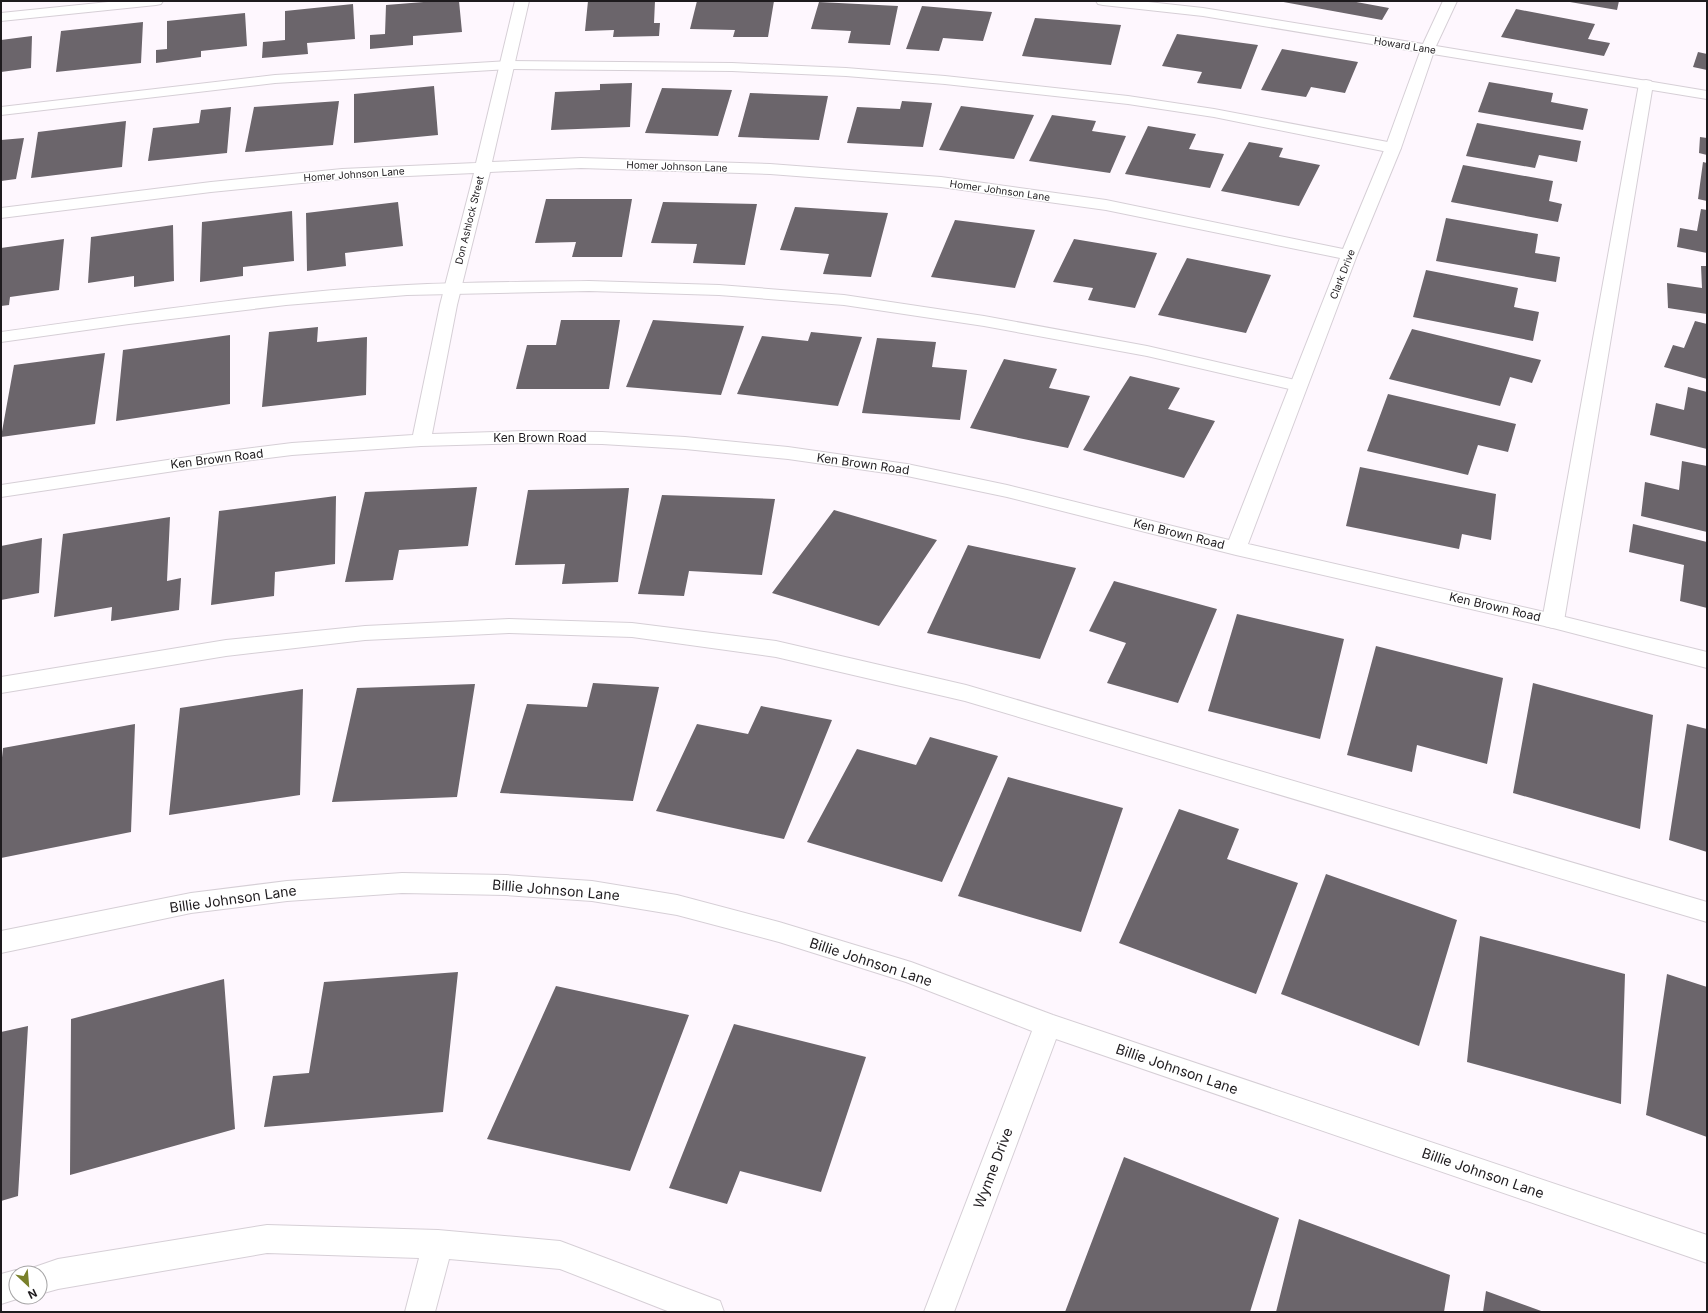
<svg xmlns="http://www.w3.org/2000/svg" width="1708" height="1313" viewBox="0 0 1708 1313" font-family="Inter,sans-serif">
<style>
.building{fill:#6b656b}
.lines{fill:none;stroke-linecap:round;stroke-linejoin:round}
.lane-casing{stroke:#d6cfd6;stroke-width:2}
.street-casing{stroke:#d6cfd6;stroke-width:2}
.lane{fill:#fff;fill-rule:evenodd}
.street{fill:#fff;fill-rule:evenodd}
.labels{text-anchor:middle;stroke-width:3;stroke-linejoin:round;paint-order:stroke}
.far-street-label{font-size:10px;fill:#1e1b1e;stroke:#fff}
.street-label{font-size:12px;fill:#1e1b1e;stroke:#fff}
.near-street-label{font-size:14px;fill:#1e1b1e;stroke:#fff}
</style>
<rect width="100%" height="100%" fill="#fef7fe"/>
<path class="building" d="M436,1H459L462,32L413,36V45L370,49V35L385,34L386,5Z
M588,1H655L654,23H660L659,36L613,37L614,30L585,31Z
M697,1H774L768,37H733L735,30L690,29Z
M1278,1H1351L1389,8L1382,20Z
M1564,1H1619L1617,10Z
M819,2L898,6L890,45L848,43L851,31L811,29Z
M353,4L355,39L307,43L308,54L262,58L263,42L285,40V11Z
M922,6L992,12L983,41L943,38L939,51L906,49Z
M1516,9L1595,24L1588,39L1610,43L1604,56L1501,37Z
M245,13L247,46L201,51V57L156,63V50L167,49V21Z
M1035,18L1121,25L1111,65L1022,56Z
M143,22L141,63L56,72L61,31Z
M1177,34L1258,45L1241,89L1197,83L1202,72L1162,66Z
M32,36L31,68L1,72V40Z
M1282,49L1358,62L1345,93L1311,87L1306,97L1261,90Z
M1698,52L1707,54V70L1693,67Z
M1489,82L1553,93L1551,102L1588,109L1583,130L1478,112Z
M632,83L630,127L551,130L555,92L600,90V84Z
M434,86L438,135L354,143V94Z
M662,88L732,90L718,136L645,133Z
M750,93L828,96L819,140L738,137Z
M339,101L333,145L245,152L254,107Z
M902,101L932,103L923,147L847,143L857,107L900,109Z
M961,106L1034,115L1014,159L939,150Z
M231,107L227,153L148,161L153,128L199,123L201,110Z
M1052,115L1096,121L1092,131L1126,136L1110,173L1029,161Z
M126,121L122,167L31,178L38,132Z
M1477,123L1581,141L1577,162L1539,155L1535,168L1466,156Z
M1148,126L1196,134L1189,149L1224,154L1210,188L1125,174Z
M1700,137L1707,138V155L1699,153Z
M24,138L16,179L1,181V140Z
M1249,142L1283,148L1279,157L1320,165L1299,206L1221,191Z
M1703,162L1707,163V201L1698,199Z
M1463,165L1553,181L1549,201L1562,204L1558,222L1451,202Z
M546,199H632L622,257H572L576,242L535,243Z
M398,202L403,246L345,253L346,266L307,271L306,213Z
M663,202L757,204L745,265L693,263L697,244L651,243Z
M795,207L888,213L871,277L823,274L829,254L780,250Z
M1701,209L1707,210V253L1677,247L1680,228L1697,231Z
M292,211L294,261L243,267V276L200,282L202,222Z
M1446,218L1538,234L1535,253L1560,257L1556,282L1436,261Z
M955,220L1035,230L1015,288L931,277Z
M173,225L174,281L134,287V276L88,283L91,237Z
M64,239L59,290L10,297L9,305L1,306V248Z
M1074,239L1157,253L1135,308L1088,300L1093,288L1053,282Z
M1187,258L1271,275L1246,333L1158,315Z
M1701,266H1707V314L1668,308L1667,283L1702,288Z
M1426,270L1518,288L1514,307L1539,312L1533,341L1413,317Z
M561,320H620L609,389H516L527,345H556Z
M653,320L744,326L721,395L626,387Z
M1695,321L1707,324V379L1664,367L1673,345L1684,348Z
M318,327L317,342L367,337L366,395L262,407L269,332Z
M1412,329L1541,360L1532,383L1510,377L1500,406L1389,379Z
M811,332L862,337L838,406L737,394L762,336L808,341Z
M230,335V404L116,421L123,350Z
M877,338L936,342L932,367L967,370L960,420L862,413Z
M105,353L95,424L1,437L14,365Z
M1004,359L1057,369L1049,388L1090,396L1068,448L970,428Z
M1130,376L1180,388L1168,409L1215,421L1184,478L1083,450Z
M1688,387L1707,392V449L1650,435L1656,403L1684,410Z
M1388,394L1516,424L1508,452L1478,445L1468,475L1367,451Z
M1682,461L1707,466V532L1641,516L1645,482L1679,490Z
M1360,467L1496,494L1491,540L1462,534L1459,549L1346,526Z
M477,487L468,546L399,550L393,580L345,582L365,492Z
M629,488L618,582L562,584L565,564L515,565L528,490Z
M662,495L775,499L762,575L689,571L684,596L638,594Z
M336,496L335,564L275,572L274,596L211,605L219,511Z
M834,510L937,540L879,626L772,593Z
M170,517L167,581L181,578L179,610L111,621L112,607L54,617L63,534Z
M1633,524L1707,542V608L1680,601L1684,565L1629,552Z
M42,538L39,593L1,600V546Z
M968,545L1076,568L1040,659L927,633Z
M1114,581L1217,609L1178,703L1107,683L1126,643L1089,631Z
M1237,614L1344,639L1320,739L1208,711Z
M1376,646L1503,678L1487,764L1417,745L1412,772L1347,755Z
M593,683L659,687L633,801L500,793L527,704L587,707Z
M1533,683L1653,715L1640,829L1513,793Z
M475,684L457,797L332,802L357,688Z
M303,689L300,795L169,815L180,708Z
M761,706L832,720L784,839L656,811L697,724L748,734Z
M135,724L131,832L1,858V767L3,748Z
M1687,724L1707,729V852L1669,840Z
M930,737L998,756L942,882L807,842L857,749L916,765Z
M1008,777L1123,808L1081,932L958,896Z
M1179,809L1239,829L1227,859L1298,883L1256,994L1119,943Z
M1326,874L1457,920L1419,1046L1281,994Z
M1480,936L1625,974L1621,1104L1467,1062Z
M458,972L443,1112L264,1127L273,1076L309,1073L324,982Z
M1667,974L1707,987V1137L1646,1115Z
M224,979L235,1129L70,1175L71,1019Z
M556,986L689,1015L630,1171L487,1139Z
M734,1024L866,1057L821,1192L740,1171L727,1204L669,1188Z
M28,1026L18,1196L1,1201V1032Z
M1124,1157L1279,1218L1250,1312H1065Z
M1299,1219L1450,1275L1444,1312H1276Z
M1486,1291L1544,1312H1483Z"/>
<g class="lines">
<defs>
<path id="lane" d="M509,61L732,63L846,68L945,76L1128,96L1214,109L1393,143L1398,145L1401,148L1398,151L1393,153L1214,117L1128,104L945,84L846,76L732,71L509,69L275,83L1,115V107L275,75Z
M1646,80L1651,81L1653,84L1564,621L1561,626L1553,628L1545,626L1542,621L1639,84L1641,81Z
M589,281L719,285L844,295L984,316L1147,346L1304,382L1307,386L1304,390L1298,391L1147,356L984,326L844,305L719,295L589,291L407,295L286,305L129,324L1,342V332C136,313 271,292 407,285C468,282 528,282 589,281Z
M509,619L632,623L776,641L966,685L1707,902V922L965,701L776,657L632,637L509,633L365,640L226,656L1,693V677L226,640L365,626Z
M267,1225L438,1230L560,1241L720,1301L724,1312H670L560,1269L449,1259L435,1312H405L419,1258L267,1253L58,1289L40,1294V1273H27L29,1269L58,1259Z
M16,1270L23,1273H16V1297H23L1,1304V1274Z"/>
<path id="street" d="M118,1H163L161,4L156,5L1,21V13Z
M515,1H529L492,162L581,158L770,164L941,177L1106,200L1343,249L1385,148L1420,52L1203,16L1103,5L1098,4L1096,1H1139L1203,8L1423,44L1443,1H1457L1436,46L1707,91V99L1433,54L1401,148L1357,255L1248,544L1553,614L1707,652V668L1553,628L1236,555L1007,497L907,476L788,459L685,449L602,444L527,443L421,446L292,455L221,464L1,497V485L221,452L292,443L413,435L440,305L474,173L342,179L211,192L1,218V208L211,182L342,169L476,163ZM581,168L770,174L941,187L1106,210L1340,258L1229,540L1007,485L907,464L788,447L685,437L602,432L527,431L432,434L457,305L490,172Z
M402,873L506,875L592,881L677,895L779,922L911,962L1053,1015L1707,1235V1263L1056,1039L954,1312H924L1032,1031L906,982L779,942L677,915L592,901L506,895L402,893L287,901L191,913L1,953V931L191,893L287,881Z"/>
</defs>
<use href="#lane" class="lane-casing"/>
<use href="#street" class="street-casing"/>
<use href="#lane" class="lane"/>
<use href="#street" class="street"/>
</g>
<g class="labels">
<g class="far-street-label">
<text transform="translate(1405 45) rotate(9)" y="4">Howard Lane</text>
<text transform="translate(677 166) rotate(2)" y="4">Homer Johnson Lane</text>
<text transform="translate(354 174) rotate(-4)" y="4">Homer Johnson Lane</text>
<text transform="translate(1000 190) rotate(8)" y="4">Homer Johnson Lane</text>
<text transform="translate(469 220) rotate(-76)" y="4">Don Ashlock Street</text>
<text transform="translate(1342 274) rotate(-69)" y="4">Clark Drive</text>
</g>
<g class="street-label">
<text x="540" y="442">Ken Brown Road</text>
<text transform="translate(217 459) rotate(-7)" y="4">Ken Brown Road</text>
<text transform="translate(863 464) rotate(8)" y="4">Ken Brown Road</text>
<text transform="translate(1179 534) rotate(14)" y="4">Ken Brown Road</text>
<text transform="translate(1495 607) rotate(13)" y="4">Ken Brown Road</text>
</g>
<g class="near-street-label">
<text transform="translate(556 890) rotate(5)" y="5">Billie Johnson Lane</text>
<text transform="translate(233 899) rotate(-8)" y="5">Billie Johnson Lane</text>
<text transform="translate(871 962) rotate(18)" y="5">Billie Johnson Lane</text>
<text transform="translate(1177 1069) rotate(19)" y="5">Billie Johnson Lane</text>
<text transform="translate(993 1168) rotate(-69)" y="5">Wynne Drive</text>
<text transform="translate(1483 1173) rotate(19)" y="5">Billie Johnson Lane</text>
</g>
</g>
<rect width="1708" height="1313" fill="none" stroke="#1e1b1e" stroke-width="4"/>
<g transform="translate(28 1285) rotate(154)"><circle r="19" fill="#ffffff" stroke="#a5a4a5"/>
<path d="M0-3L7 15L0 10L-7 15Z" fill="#79802a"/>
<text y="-6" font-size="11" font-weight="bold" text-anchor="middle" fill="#1e1b1e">N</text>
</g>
</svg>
